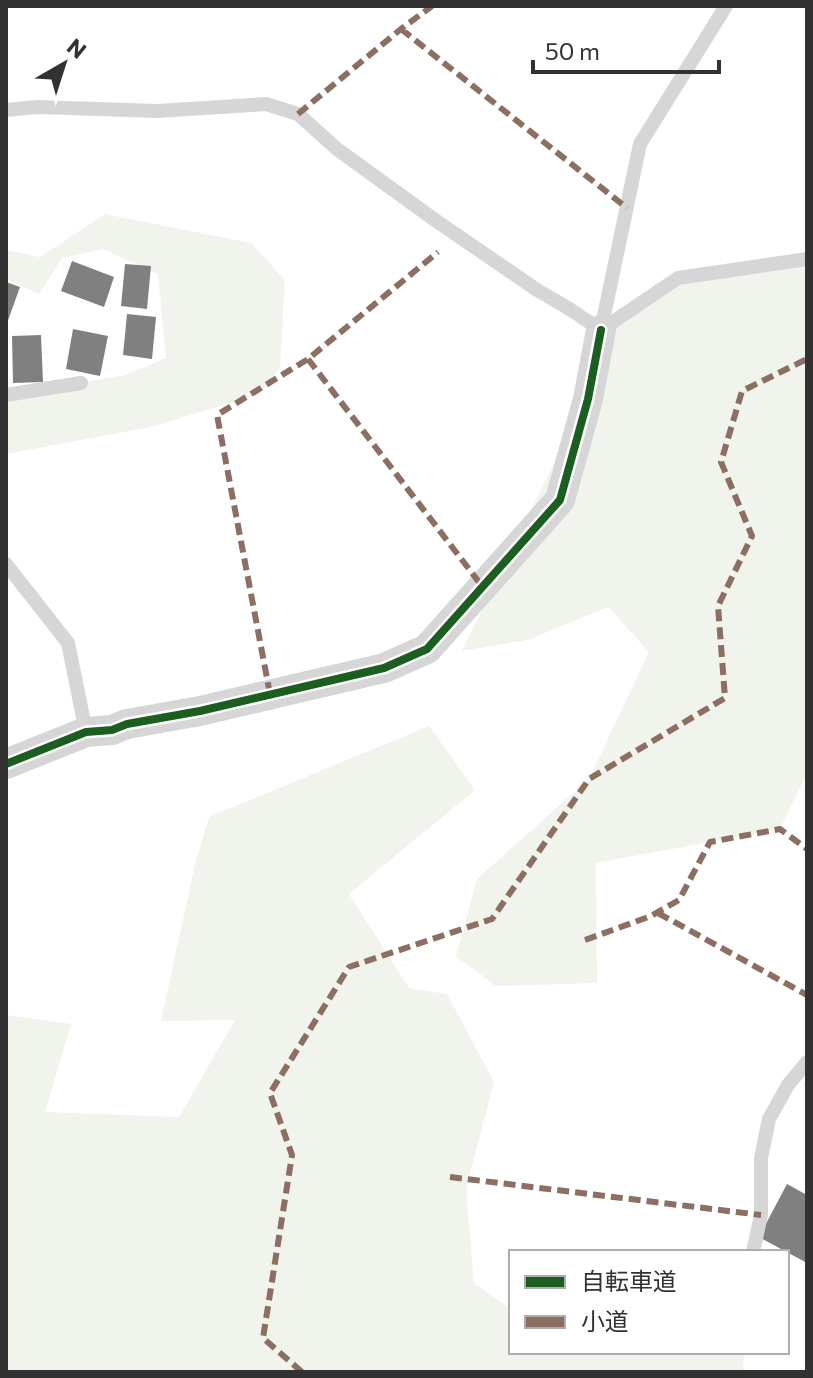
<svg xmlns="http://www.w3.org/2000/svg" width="813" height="1378" viewBox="0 0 813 1378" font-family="Commissioner,'Noto Sans JP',sans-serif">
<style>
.green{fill:#f1f4ed}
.building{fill:#808080}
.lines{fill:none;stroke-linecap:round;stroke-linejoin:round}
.service{stroke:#d6d6d6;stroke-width:14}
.minor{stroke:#d6d6d6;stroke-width:30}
.quiet{stroke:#8d6e63;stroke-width:6;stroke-dasharray:12 6;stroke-linecap:butt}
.cycleway-casing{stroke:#fff;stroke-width:13}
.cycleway{stroke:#1b5e20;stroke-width:8}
</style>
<rect width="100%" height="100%" fill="#fff"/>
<path class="green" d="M105,214L251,243L285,280L280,368L259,394L151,427L6,454V395L126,375L166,358L158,274L103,249L62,258L39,294L6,279V250L40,257Z
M807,259V774L780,829L596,863L597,983L496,986L456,956L477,879L589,779L649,652L608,607L528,640L462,651L594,381L601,330L692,276Z
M429,726L475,790L349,894L409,988L447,994L494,1082L466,1189L474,1283L511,1309V1352H744L743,1372H6V1015L71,1024L45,1112L179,1117L235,1020L161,1021L195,864L209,817Z"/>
<path class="building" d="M72,261L114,277L104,307L61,291Z
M125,264L151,266L147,309L121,306Z
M6,282L20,287L6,326Z
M127,314L156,317L152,359L123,355Z
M73,329L108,336L100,376L66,369Z
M41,335L43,382L13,383L12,336Z
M787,1184L807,1195V1263L759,1237Z"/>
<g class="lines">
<path class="service" d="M6,110L38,107L157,111L266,104L298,114L337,149L435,220L537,290L568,308L601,330
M601,330L640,144L726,6
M601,330L678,278L807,259
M6,395L81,383
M6,564L68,643L86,732
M753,1252L761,1215V1158L769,1119L788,1085L807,1062"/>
<path class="minor" d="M6,764L86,732L112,730L127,724L200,711L384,668L427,649L560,500L588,399L601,330"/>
<path class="quiet" d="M401,29L627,208
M298,114L401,29L432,6
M308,359L482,586
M270,694L217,415L308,359L438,252
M658,913L807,995
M585,940L651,916L679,900L710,842L780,829L807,849
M450,1177L761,1215
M302,1372L263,1338L292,1155L270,1093L349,967L492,919L589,779L725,698L718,606L752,536L721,462L742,391L807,359"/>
<defs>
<path id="cycleway" d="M6,764L86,732L112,730L127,724L200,711L384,668L427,649L560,500L588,399L601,330"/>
</defs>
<use href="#cycleway" class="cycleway-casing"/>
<use href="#cycleway" class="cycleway"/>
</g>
<rect width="813" height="1378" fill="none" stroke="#323232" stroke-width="16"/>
<rect x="509" y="1250" width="280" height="104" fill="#ffffff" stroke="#adadad" stroke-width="2"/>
<rect x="525" y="1276" width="40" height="12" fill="#1b5e20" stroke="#adadad" stroke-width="2"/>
<text x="581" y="1290" font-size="24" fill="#323232">自転車道</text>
<rect x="525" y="1316" width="40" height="12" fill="#8d6e63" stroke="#adadad" stroke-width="2"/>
<text x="581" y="1330" font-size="24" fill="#323232">小道</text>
<g transform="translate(64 64) rotate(39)" stroke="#ffffff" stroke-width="6" paint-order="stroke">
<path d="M0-6L14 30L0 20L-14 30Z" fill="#323232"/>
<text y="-12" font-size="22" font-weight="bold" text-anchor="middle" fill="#323232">N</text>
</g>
<path d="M533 60v12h186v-12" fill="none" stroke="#323232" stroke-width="4"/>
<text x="545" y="60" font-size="24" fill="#323232" stroke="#ffffff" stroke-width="6" paint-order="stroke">50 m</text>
</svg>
